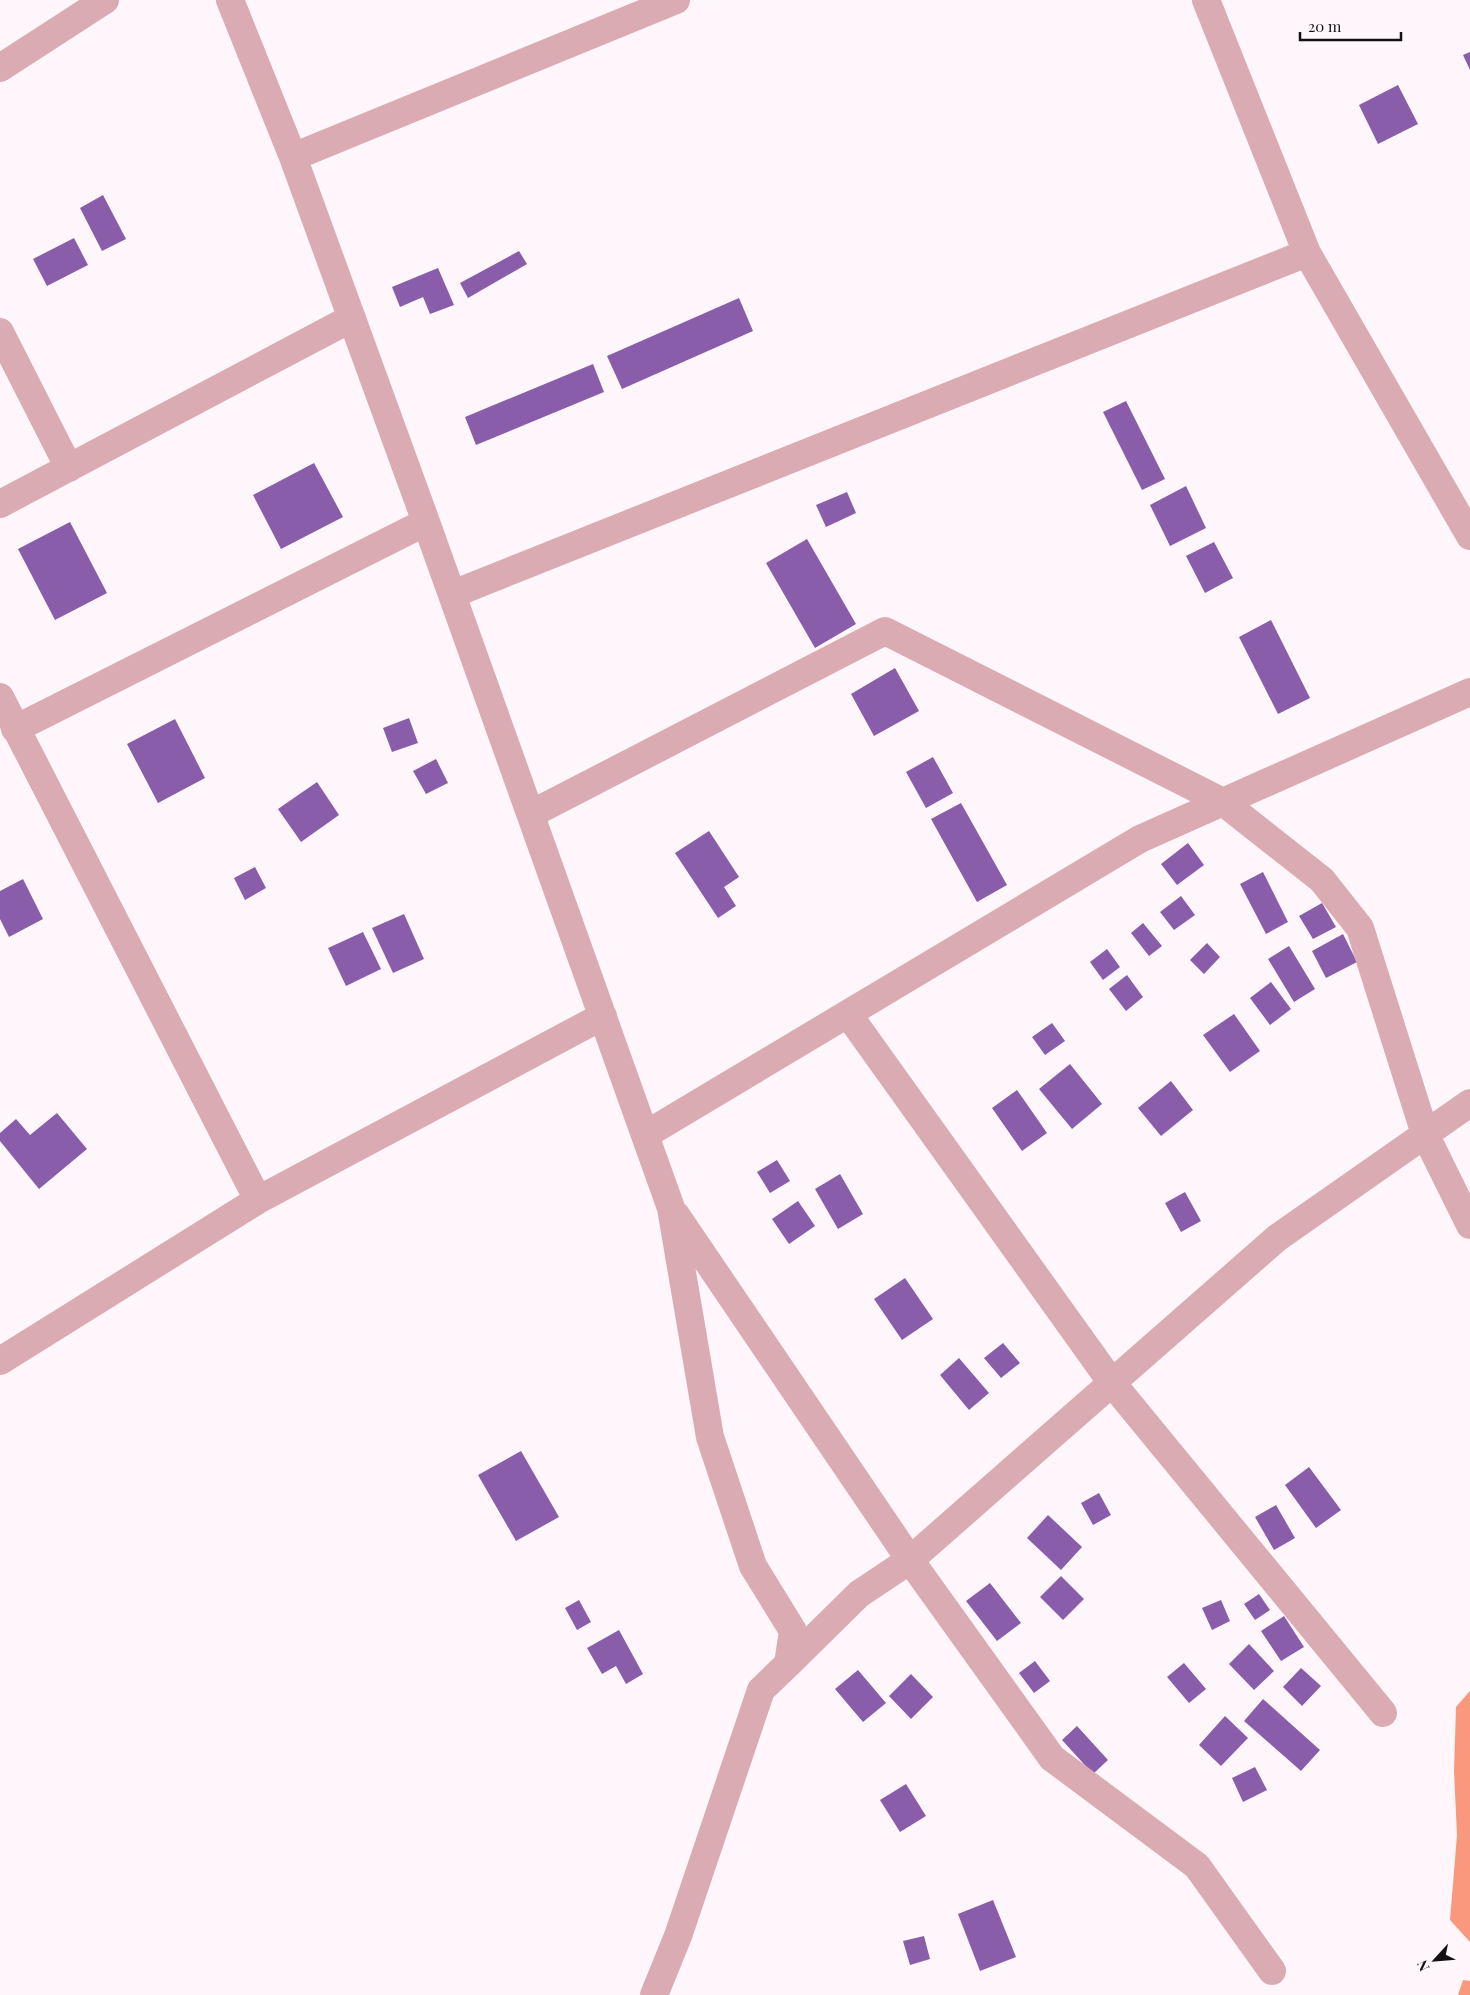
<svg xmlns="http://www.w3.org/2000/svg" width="1470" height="1995" viewBox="0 0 1470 1995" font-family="'Playfair Display',serif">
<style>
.forest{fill:#f9987c}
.building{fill:#895da9}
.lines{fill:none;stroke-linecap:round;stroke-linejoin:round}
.street{stroke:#daabb2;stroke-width:28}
</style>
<rect width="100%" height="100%" fill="#fef6fb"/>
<path class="forest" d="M1470,1691V1942L1450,1920L1457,1835L1454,1771L1456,1707Z
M1463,1980L1470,1981V1995H1458Z"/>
<path class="building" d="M1470,52V70L1463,55Z
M1398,85L1418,124L1378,144L1359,105Z
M103,195L126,239L102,251L80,208Z
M74,238L88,265L47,286L33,259Z
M519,251L527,264L468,298L460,283Z
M438,268L454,305L430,314L423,297L400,307L392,287Z
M739,298L753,331L622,389L607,356Z
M593,364L604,392L476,445L465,417Z
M1126,401L1165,479L1142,490L1103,412Z
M314,463L343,517L281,549L253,495Z
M1186,486L1206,528L1170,546L1150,505Z
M847,492L856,513L826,527L816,505Z
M70,522L107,593L55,620L18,549Z
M807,539L856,624L815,648L766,563Z
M1214,542L1233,578L1205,593L1186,556Z
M1271,620L1310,698L1278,714L1239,637Z
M895,668L919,711L874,736L851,694Z
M409,718L418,743L392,752L383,728Z
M175,719L205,778L158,803L127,744Z
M933,757L953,793L926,808L906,772Z
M436,759L448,783L426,794L413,771Z
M317,782L339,815L301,842L278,809Z
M961,803L1007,885L977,902L931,819Z
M709,831L739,877L724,887L736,906L718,918L675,853Z
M1188,843L1204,865L1177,885L1161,864Z
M255,867L266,888L245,900L234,878Z
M1263,872L1288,922L1266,934L1240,884Z
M23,879L43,919L9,937L0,919V891Z
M1181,896L1195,915L1174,930L1160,912Z
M1322,903L1336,927L1313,939L1299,916Z
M404,914L424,959L393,973L372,928Z
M1143,923L1162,946L1149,956L1131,933Z
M363,932L381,969L346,986L328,948Z
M1343,934L1357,962L1326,978L1312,951Z
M1207,943L1220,957L1204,974L1190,960Z
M1289,946L1315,989L1294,1002L1268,959Z
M1107,949L1120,967L1103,980L1090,962Z
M1127,975L1143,997L1126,1011L1109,989Z
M1271,982L1291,1009L1270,1025L1250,998Z
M1234,1014L1260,1051L1230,1072L1203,1035Z
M1052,1023L1065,1041L1045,1055L1032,1037Z
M1070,1064L1102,1104L1072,1129L1039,1089Z
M1171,1081L1193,1110L1161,1136L1138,1108Z
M1017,1090L1047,1133L1022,1151L992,1108Z
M57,1113L87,1149L39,1189L0,1141V1133L16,1119L30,1135Z
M777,1160L790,1181L770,1193L757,1172Z
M840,1174L863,1214L838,1229L815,1189Z
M1185,1192L1201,1221L1181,1232L1165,1203Z
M798,1201L815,1226L789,1244L772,1219Z
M905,1278L933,1319L902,1340L874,1299Z
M1003,1343L1020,1363L1001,1378L984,1358Z
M959,1358L989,1393L969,1410L940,1375Z
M521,1451L559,1517L516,1541L478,1475Z
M1309,1467L1341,1510L1316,1528L1285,1485Z
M1099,1493L1111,1515L1093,1525L1081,1503Z
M1276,1505L1295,1538L1274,1550L1255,1517Z
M1048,1515L1082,1547L1061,1570L1027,1538Z
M1061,1576L1084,1599L1063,1620L1040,1597Z
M990,1583L1021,1623L997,1641L966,1601Z
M1259,1594L1270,1610L1255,1620L1244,1604Z
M579,1600L591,1622L577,1630L565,1608Z
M1221,1600L1230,1621L1212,1630L1202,1608Z
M1284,1616L1304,1647L1281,1661L1261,1631Z
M619,1630L643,1674L626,1684L616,1666L602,1674L587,1648Z
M1249,1644L1274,1671L1254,1690L1229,1664Z
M1035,1661L1050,1681L1034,1693L1019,1673Z
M1184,1663L1206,1689L1189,1703L1167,1677Z
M1301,1668L1321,1686L1302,1706L1283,1687Z
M858,1670L886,1703L863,1722L835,1689Z
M911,1674L933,1697L911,1719L889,1696Z
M1263,1699L1320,1750L1301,1771L1244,1721Z
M1225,1716L1248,1738L1221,1766L1199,1745Z
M1077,1726L1108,1760L1093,1774L1062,1740Z
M1255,1767L1267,1790L1243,1802L1232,1778Z
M906,1784L926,1816L900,1832L880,1800Z
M993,1900L1016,1957L980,1971L958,1914Z
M924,1936L930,1959L910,1965L903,1941Z"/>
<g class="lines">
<path class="street" d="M230,0L293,157L426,522L671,1208L710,1437L753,1566L793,1631L788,1664L761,1690L678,1936L654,1995
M1206,0L1307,253L1470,536
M0,68L105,0
M293,157L676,0
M0,332L69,468
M0,504L352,318
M453,594L1307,253
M0,697L258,1200
M15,729L426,522
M531,814L885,631L1223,802L1322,880L1360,928L1425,1134L1470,1225
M848,1014L1112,1383L1383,1713
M645,1135L1140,839L1470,692
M676,1215L910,1560L1052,1758L1197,1866L1272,1971
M0,1361L258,1200L603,1016
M788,1664L859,1594L910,1560L1277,1238L1470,1103"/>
</g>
<g transform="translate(1435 1960) rotate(244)" stroke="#fef6fb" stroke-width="4" paint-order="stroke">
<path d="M0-4L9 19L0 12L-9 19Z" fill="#161014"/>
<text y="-8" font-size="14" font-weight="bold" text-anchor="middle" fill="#161014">N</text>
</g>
<path d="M1300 32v8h101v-8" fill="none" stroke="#161014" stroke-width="2.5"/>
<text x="1308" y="32" font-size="15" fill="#161014" stroke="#fef6fb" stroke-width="4" paint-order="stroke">20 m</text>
</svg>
